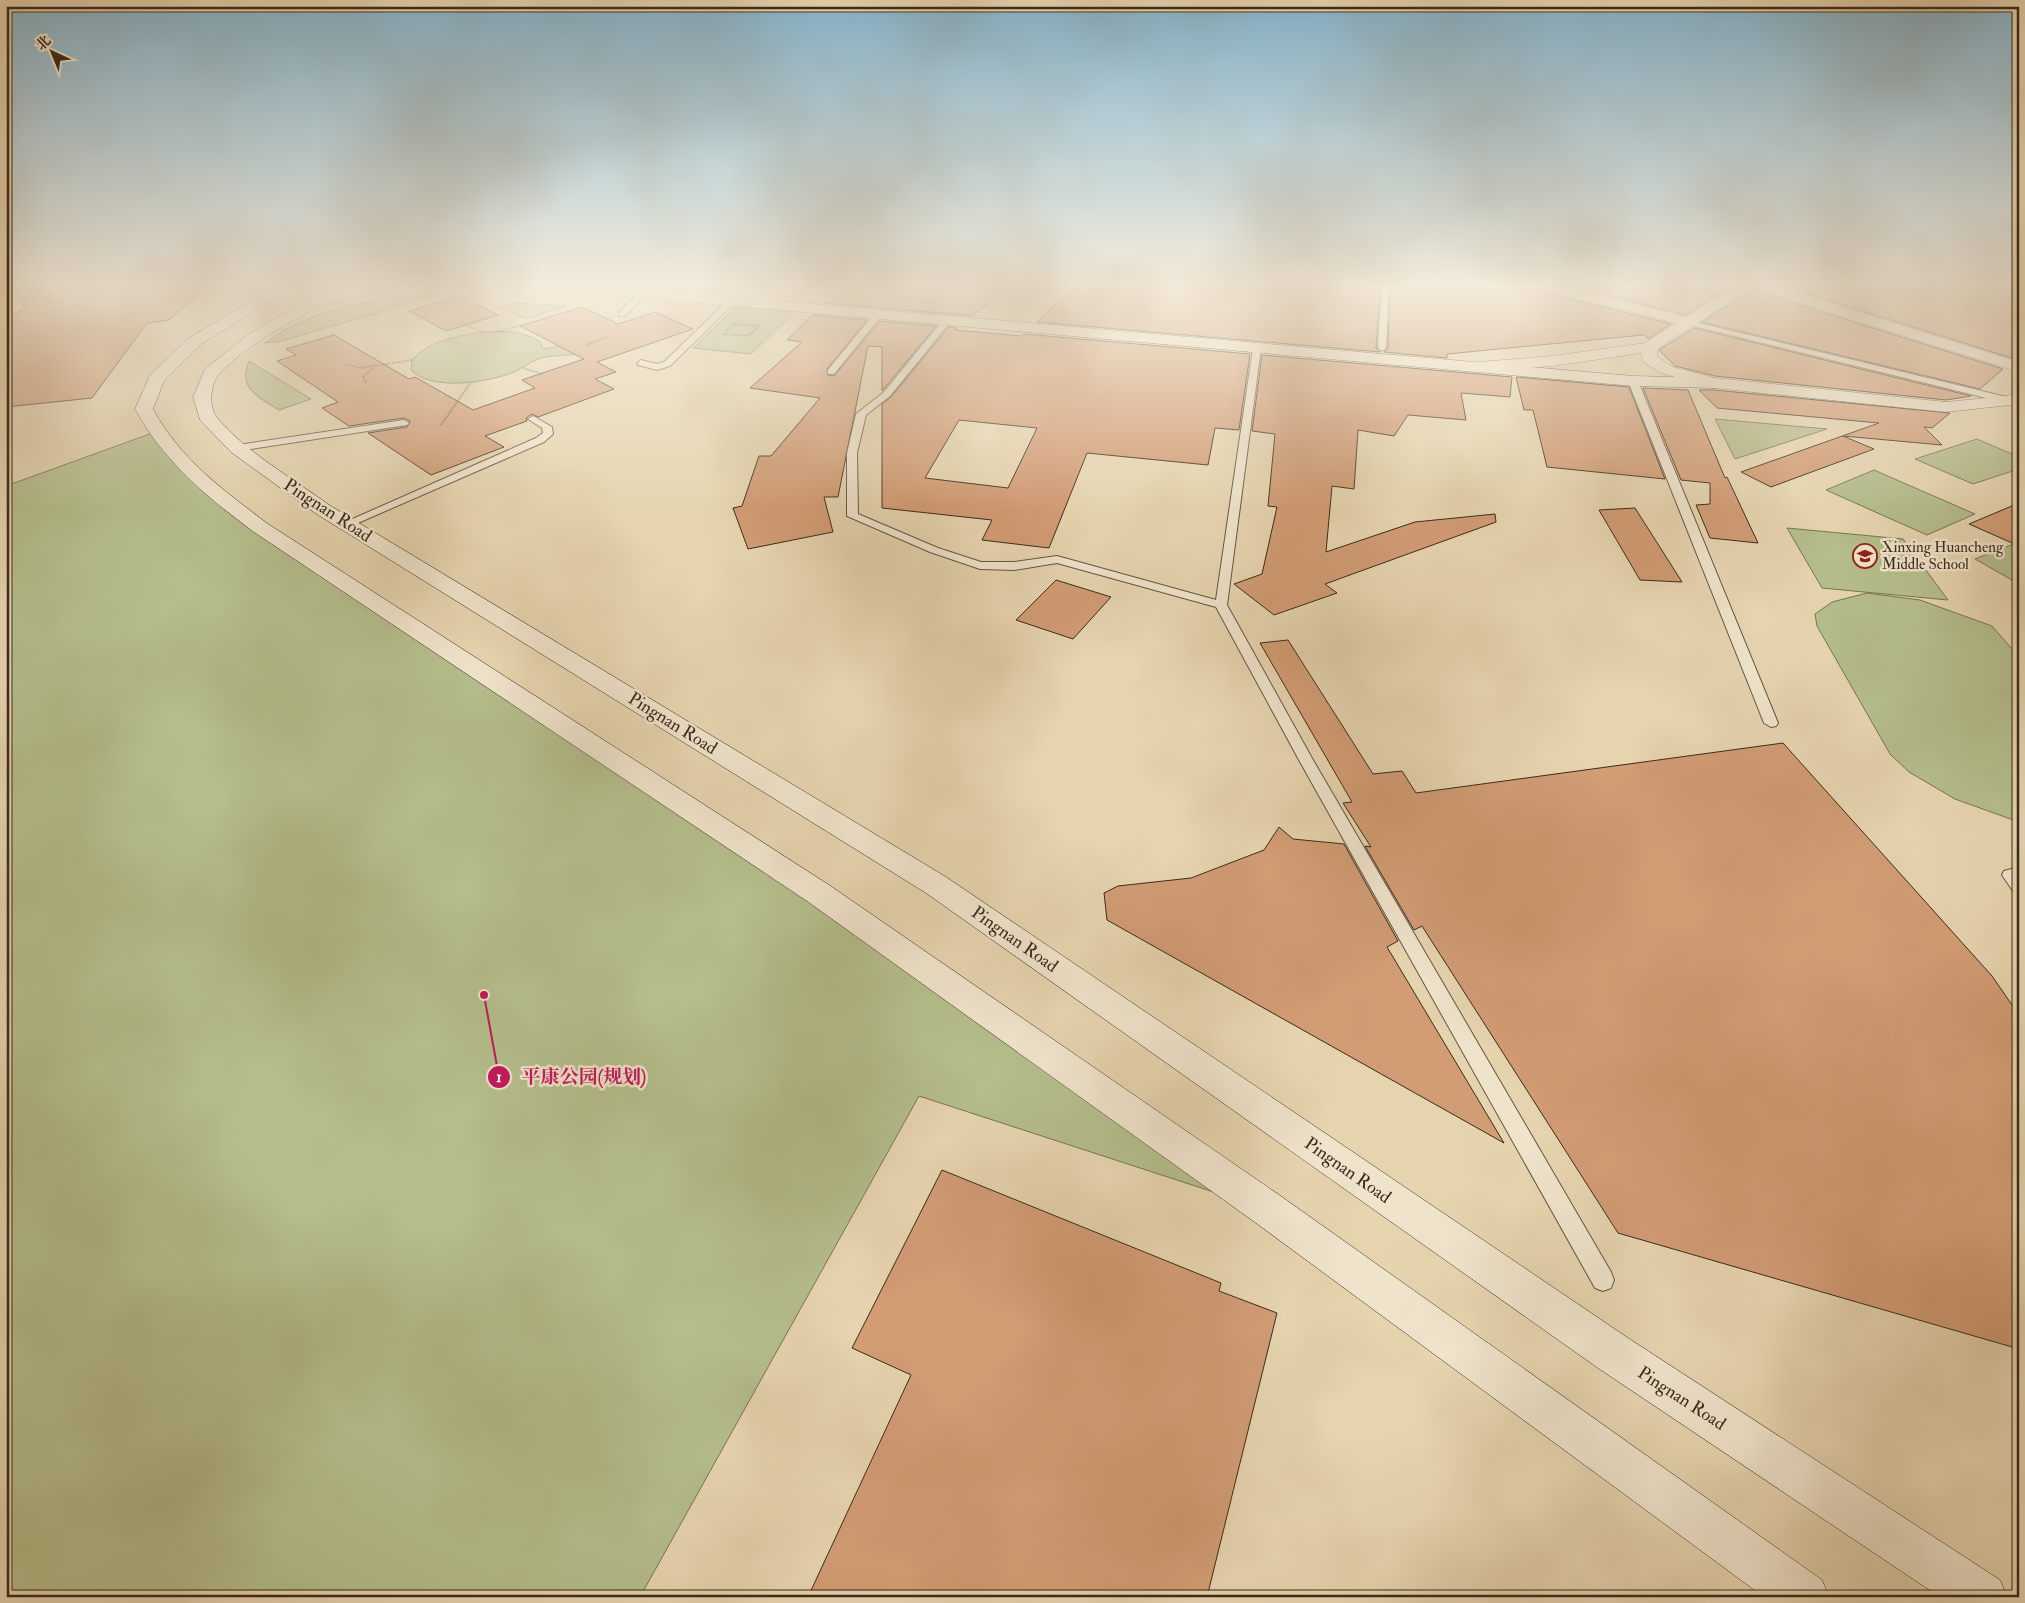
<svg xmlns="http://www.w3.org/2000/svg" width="2025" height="1603" viewBox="0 0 2025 1603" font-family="'IM FELL Double Pica','Noto Serif SC',serif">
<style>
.green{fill:#b4bd8b;stroke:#777454}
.building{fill:#d29c75;stroke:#3a2b1c;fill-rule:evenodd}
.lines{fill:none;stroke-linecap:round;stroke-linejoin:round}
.service-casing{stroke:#655541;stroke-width:2}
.minor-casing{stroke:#655541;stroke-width:1}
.secondary-casing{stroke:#3a2b1c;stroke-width:1}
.path{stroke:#3a2b1c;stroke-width:2;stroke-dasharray:0.5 1;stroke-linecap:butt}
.service{fill:#efe3cb;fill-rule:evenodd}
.minor{fill:#efe3cb;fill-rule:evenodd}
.secondary{fill:#efe3cb;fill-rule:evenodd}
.labels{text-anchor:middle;stroke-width:5;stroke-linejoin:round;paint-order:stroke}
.far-poi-label{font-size:15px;fill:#3a2b1c;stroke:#efe3cb;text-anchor:start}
.street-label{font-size:18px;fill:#3a2b1c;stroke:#efe3cb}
.leader{fill:none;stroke:#c2185b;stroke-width:2}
.callout-dot{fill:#c2185b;stroke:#efe3cb;stroke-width:2}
.mark-label{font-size:15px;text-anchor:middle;font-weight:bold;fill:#fff}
.callout-label{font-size:19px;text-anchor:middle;font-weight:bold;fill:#c2185b;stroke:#efe3cb;stroke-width:5;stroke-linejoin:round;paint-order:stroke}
</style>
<rect width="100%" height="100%" fill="#e6d4af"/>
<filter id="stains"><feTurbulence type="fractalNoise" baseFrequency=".004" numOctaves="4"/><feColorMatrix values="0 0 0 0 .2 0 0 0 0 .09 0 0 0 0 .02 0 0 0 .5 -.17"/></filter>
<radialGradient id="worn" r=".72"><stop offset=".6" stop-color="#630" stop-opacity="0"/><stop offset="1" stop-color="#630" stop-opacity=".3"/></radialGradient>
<path class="green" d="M441,294L282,341L265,343C314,306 382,298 441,294Z
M515,303L566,306L526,319L499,307Z
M739,303L799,308L751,354L693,348Z
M483,332C502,331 525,330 541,343L543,349L575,344L595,353C585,354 542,356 538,359C530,362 523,368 514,372C489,382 432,392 411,370L412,360C429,340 458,336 483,332Z
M249,361L311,399L279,410C257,396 238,389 249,361Z
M1715,419L1827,429L1735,459Z
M155,432L197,480L1269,1210L919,1096L640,1597H6V486Z
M1977,439L2019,457V469L1973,484L1915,459Z
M1874,470L1975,514L1927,535L1826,490Z
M1787,528L1903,539L1948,600L1822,588Z
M2019,542V584L1975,559Z
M1867,593L1920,600L1992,626L2019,657V822L1955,799L1909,772L1890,754L1817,626L1815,614L1832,602Z"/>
<path class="building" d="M10,285H208L169,320L147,323L92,398L6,407V317L26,309Z
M842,285H1011L972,316L824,303Z
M1075,285H1380L1376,348L1380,352L1037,322Z
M1390,285H1530L1534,290L1671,324L1648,339L1644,335L1447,354V358L1384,352L1388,348Z
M1567,285H1733L1686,315Z
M1779,285H2019V356L2015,359Z
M1752,290L2003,369L1980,389L1702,322Z
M460,296L498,315L446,331L409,311Z
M582,307L618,324L655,312L693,329L597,362L616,372L595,379L614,389L538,417L532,414L526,418L527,421L485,436L504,447L431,475L368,433L407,427L410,421L404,418L349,426L322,408L338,402L277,361L296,355L286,349L334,335L409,379L415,377L473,410L535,388L522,380L584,359L520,326Z
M812,315L867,320L827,369L828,376L835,375L880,321L936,326L882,391V347L868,346L838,497H824L833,532L748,549L733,508L742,506L759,456H771L820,398L750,388L802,342L787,340Z
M949,327L957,328L954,330L1021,336L1024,334L1250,354L1239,430L1215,428L1208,465L1087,453L1049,548L982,540L992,520L882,508V404L891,397ZM959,420L1037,428L1008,488L925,478Z
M1694,328L1971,396L1946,400L1715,376L1675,366L1659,350Z
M1262,355L1512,377L1510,397L1461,393L1466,420L1408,415L1394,436L1358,430L1354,489L1332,486L1326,552L1415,522L1495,514L1496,522L1325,584L1337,593L1274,615L1234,584L1262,574L1277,507L1268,506L1275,434L1252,431Z
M1516,377L1629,387L1665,479L1547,467L1533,410H1524Z
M1643,388L1688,390L1725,478L1727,477L1758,543L1710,538L1696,505L1710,504V483L1681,480Z
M1699,390H1714L1950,413L1932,428L1924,427L1942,445L1843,436L1874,449L1771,487L1741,472L1879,423L1717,408Z
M2019,503V546L1969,524Z
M1635,508L1682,582L1640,580L1599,510Z
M1056,580L1111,597L1073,639L1016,620Z
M1288,640L1373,774L1402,771L1416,793L1783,743L1992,976L2019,1015V1349L1618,1233L1422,926L1414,930L1365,846L1371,847L1343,803L1352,802L1260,643Z
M1279,827L1293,839L1344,844L1398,941L1387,947L1504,1143L1107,920L1104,893L1118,886L1191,878L1264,850Z
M942,1170L1221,1283L1219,1291L1277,1313L1207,1597H808L911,1375L852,1348Z"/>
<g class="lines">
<defs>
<path id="service" d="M1382,285L1389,287L1386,348L1382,351L1378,348Z
M640,292L647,294L625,316H619V312Z
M728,300L735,302L670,366L657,370L638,365L637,363L641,360L657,364L664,362Z
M875,313L882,315L834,374H828V370Z
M944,319L951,321L890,396L866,415L857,453L858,514L938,548L981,562H1014L1057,556L1216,600L1253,348L1257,345L1261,348L1227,605L1313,760L1611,1272L1614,1280L1611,1288L1603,1291L1595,1288L1299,760L1216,607L1057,563L1014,570L980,569L930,552L847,516V453L856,414L884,392Z
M1686,320L2011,398L2016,401L2011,404L1686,324Z
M1633,378L1638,381L1778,723L1776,726L1771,727L1764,723L1628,381Z
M533,416L552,427L553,434L544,442L351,526L347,527L341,524L536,438L543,433L542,428L528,419Z
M404,420L409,423L407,425L238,451L233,448L238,445Z
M2019,867V893L2013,891L2002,875L2004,871Z"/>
<path id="minor" d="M1532,285H1558L1686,317L1737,285H1772L2019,362V372L1752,288L1657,349V357L1673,367L1715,378L1946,402L2007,396L2019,391V404L1946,412L1714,388L1661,373L1643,362L1641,353L1553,366L1479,372L1473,370L1471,367L1473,364L1479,362L1553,356L1645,343L1676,323L1534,288Z"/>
<path id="secondary" d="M279,285H297L201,344L164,381L153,409C180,459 223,490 268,524L829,885L1282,1197L1822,1580L1829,1597H1764L1256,1223L807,901L254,532C207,497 164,462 135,409L150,375L189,338Z
M334,285H352L343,292L372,285H399L392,289L328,304L324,303C290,323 247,344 220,373C211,382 208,405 216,416C241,449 295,480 329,505L946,877L1628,1338L2000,1580L2007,1597H1940L1598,1368L926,893L315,513L231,452L200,420L193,397L205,369L249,334Z
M536,285H596L1633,376L1714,378L1720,379L1722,383L1720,387L1714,388L1633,386L543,289Z"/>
</defs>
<use href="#service" class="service-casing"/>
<use href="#minor" class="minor-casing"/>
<use href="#secondary" class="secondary-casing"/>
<path class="path" d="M734,324L759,326L748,336L723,334Z
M466,325L483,332
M496,332L529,323
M586,345L608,337
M345,364L360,368L412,360
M523,368L542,374
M366,382L363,377L373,368
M441,425L471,382"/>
<use href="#service" class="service"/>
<use href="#minor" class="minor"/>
<use href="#secondary" class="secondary"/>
</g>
<linearGradient id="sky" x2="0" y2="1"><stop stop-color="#87b6cf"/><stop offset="0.56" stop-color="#f4ecdb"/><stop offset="1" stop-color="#f4ecdb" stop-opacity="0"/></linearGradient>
<rect width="2025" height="510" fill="url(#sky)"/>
<defs>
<symbol id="school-ring" viewBox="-11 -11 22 22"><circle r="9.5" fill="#efe3cb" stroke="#8f2418" stroke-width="1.5"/><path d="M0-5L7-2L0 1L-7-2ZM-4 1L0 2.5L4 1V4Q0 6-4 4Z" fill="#8f2418"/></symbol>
</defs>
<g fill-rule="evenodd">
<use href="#school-ring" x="1851" y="542" width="28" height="28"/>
</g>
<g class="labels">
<g class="far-poi-label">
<text x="1882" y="552">Xinxing Huancheng<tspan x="1882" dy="17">Middle School</tspan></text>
</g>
<g class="street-label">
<text transform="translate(328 510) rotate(33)" y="6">Pingnan Road</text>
<text transform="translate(673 723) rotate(32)" y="6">Pingnan Road</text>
<text transform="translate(1015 939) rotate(35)" y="6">Pingnan Road</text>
<text transform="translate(1348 1170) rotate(35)" y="6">Pingnan Road</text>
<text transform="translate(1682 1398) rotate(33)" y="6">Pingnan Road</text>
</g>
</g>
<path class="leader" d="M484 995L499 1077"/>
<g class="callout-dot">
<circle cx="484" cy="995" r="5"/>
<circle cx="499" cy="1077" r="12"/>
</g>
<g class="mark-label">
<text x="499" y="1082">1</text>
</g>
<g class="callout-label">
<text x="584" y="1083">平康公园(规划)</text>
</g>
<rect width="2025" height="1603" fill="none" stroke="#e6d4af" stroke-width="25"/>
<rect x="8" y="8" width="2010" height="1588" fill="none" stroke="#3a2b1c" stroke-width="2.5"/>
<rect x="12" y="12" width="2000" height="1578" fill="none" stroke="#3a2b1c"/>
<g transform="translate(52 52) rotate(316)" stroke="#efe3cb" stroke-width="4" paint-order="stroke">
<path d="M0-4L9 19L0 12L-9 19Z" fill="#3a2b1c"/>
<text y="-8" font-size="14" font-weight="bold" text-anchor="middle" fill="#3a2b1c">北</text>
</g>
<rect width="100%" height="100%" filter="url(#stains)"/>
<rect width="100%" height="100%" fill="url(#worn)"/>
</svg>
